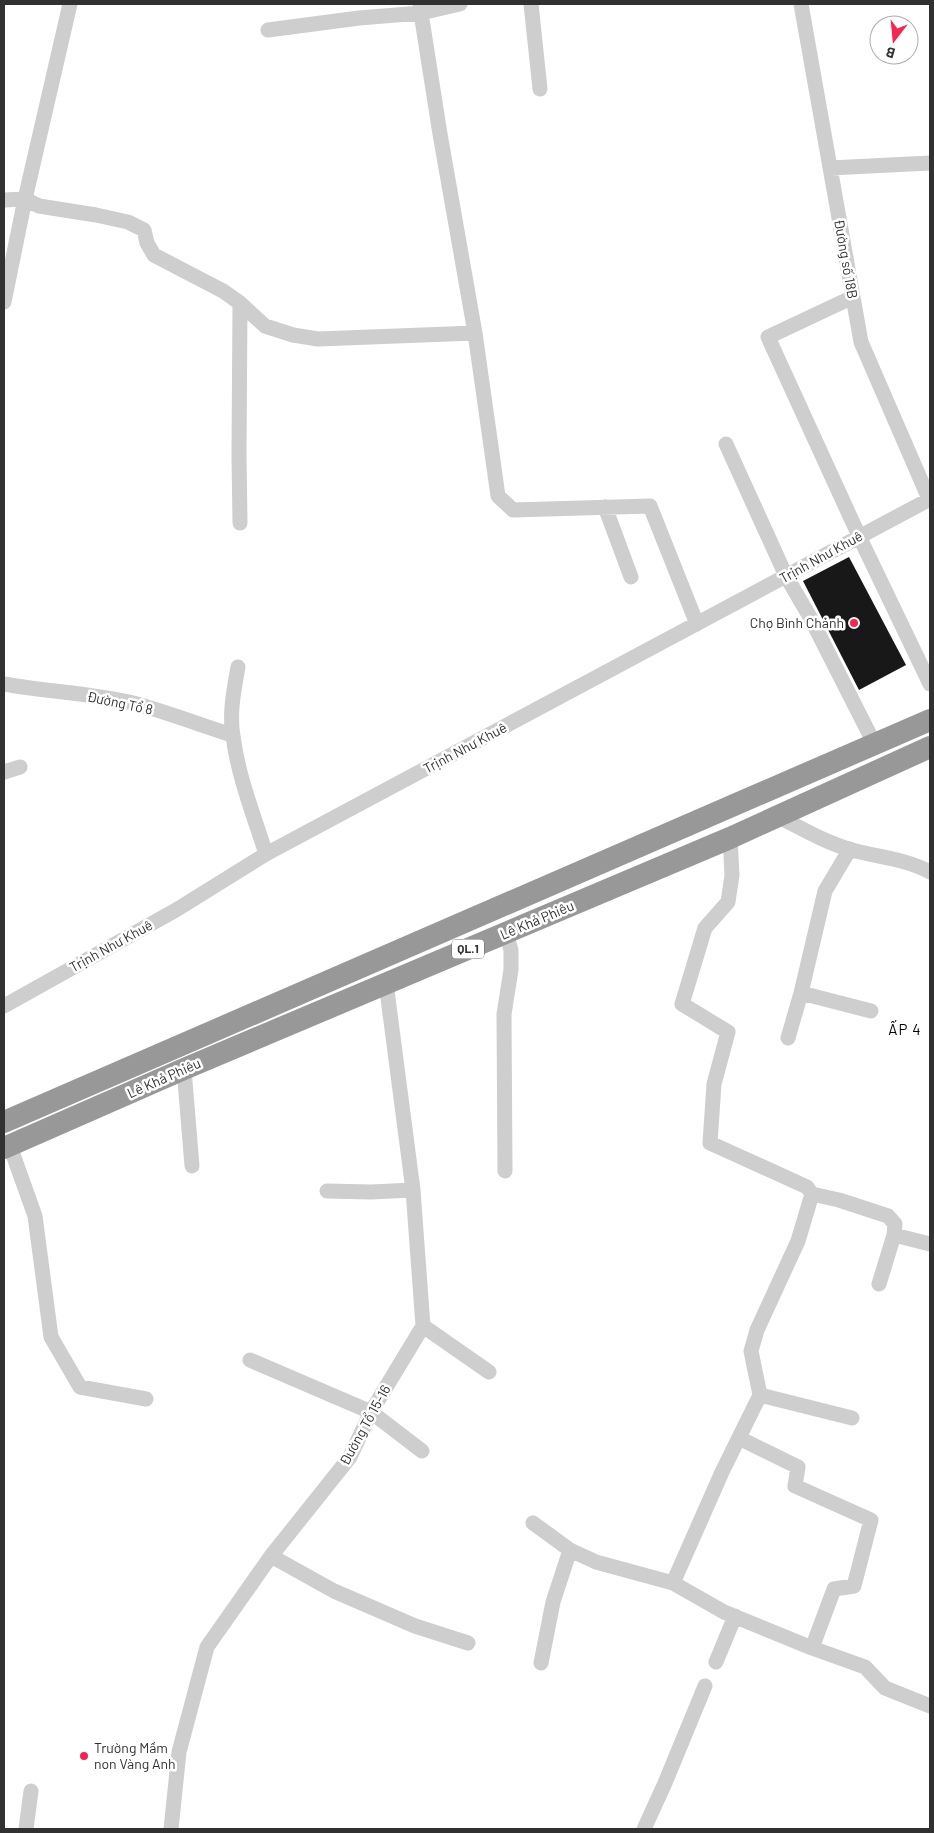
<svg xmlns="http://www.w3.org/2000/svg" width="934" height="1833" viewBox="0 0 934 1833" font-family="Barlow,sans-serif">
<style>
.building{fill:#181818}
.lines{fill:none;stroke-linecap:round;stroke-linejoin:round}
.minor{stroke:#cecece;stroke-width:15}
.highway{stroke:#989898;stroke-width:22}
.poi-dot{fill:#f62451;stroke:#fff;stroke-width:2}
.labels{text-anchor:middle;stroke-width:5;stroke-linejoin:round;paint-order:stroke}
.shield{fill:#fff;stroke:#6f6f6f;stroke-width:1}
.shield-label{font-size:12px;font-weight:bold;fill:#313131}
.street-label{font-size:14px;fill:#313131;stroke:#fff}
.poi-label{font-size:14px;fill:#313131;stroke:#fff;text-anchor:end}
.neighbourhood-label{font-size:15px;letter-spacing:1px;fill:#000;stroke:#fff}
</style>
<rect width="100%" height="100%" fill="#fff"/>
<path class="building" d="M849,557L906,665L859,690L803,581Z"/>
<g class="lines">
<path class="minor" d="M460,4L421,13L440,134L475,333L498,496L513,510L650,506L697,624
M531,4L540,89
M801,4L861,342L930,501
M268,30L359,18L421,13L420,4
M830,168L930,163
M4,200L25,199L39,206L96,215L128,222L144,230L147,243L154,255L223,291L240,303L265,326L293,335L318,339L475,333
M853,297L768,337L859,536L930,684
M4,302L25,199L70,4
M240,303L239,455L240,523
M726,444L786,576L810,617L874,743
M605,507L631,577
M238,667C234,690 229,713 233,736C238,776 254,816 266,854
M4,684C48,692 94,693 137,704C169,713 201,725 232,735
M4,772L20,767
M777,816C801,828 826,843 852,850C878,857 906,859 930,872
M801,993L871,1011
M4,1006L176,910L266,854L930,499
M788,1038L801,993L825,891L850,849
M184,1069L192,1166
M10,1146L35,1216L51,1337L80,1387L146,1399
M505,1171L504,1014L511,970V950L506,933
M327,1191L371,1192L413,1190
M812,1194L839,1200L888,1216L895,1224L894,1235L879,1284
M894,1235L930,1244
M423,1326L489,1372
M250,1360L371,1412L422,1451
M760,1395L852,1418
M739,1438L798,1467L795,1486L871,1520L854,1586L834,1589L812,1648
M533,1523L570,1550L596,1562L673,1583L724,1612L812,1648L865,1667L885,1688L930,1706
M271,1556L334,1591L415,1626L468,1643
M673,1583L722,1472L760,1395L751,1351L757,1330L798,1241L812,1194L807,1187L710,1143L714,1084L728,1032L682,1004L705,928L728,902L732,875L730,838
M716,1662L735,1616
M541,1663L553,1602L570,1550
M26,1829L31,1791
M171,1829L179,1752L207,1647L271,1556L350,1457L371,1412L423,1326L413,1190L386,983
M644,1829L665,1783L705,1686"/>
<path class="highway" d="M4,1122L930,720
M4,1148L184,1069L730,838L930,747"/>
</g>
<g class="poi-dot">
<circle cx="854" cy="623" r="5"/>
<circle cx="84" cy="1756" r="5"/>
</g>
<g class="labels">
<rect class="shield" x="452" y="939.5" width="32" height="19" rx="4"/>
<g class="shield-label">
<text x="468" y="953">QL.1</text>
</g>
<g class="street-label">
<text transform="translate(846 259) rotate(80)" y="5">Đường số 18B</text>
<text transform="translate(821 557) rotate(-29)" y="5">Trịnh Như Khuê</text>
<text transform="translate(120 703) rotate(12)" y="5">Đường Tổ 8</text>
<text transform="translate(465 748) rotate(-28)" y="5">Trịnh Như Khuê</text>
<text transform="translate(537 920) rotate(-23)" y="5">Lê Khả Phiêu</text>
<text transform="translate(111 946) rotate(-29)" y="5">Trịnh Như Khuê</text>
<text transform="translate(164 1078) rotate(-24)" y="5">Lê Khả Phiêu</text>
<text transform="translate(365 1425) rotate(-61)" y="5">Đường Tổ 15-16</text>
</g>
<g class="poi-label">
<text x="844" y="628">Chợ Bình Chánh</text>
<text x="94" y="1753" text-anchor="start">Trường Mầm<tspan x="94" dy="16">non Vàng Anh</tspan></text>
</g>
<g class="neighbourhood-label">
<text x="905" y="1035">ẤP 4</text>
</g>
</g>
<rect width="934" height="1833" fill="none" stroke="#313131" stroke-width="10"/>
<g transform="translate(894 40) rotate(196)"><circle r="24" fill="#ffffff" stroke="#adadad"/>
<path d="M0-4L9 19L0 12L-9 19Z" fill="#f62451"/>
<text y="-8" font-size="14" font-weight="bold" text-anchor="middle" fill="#313131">B</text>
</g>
</svg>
